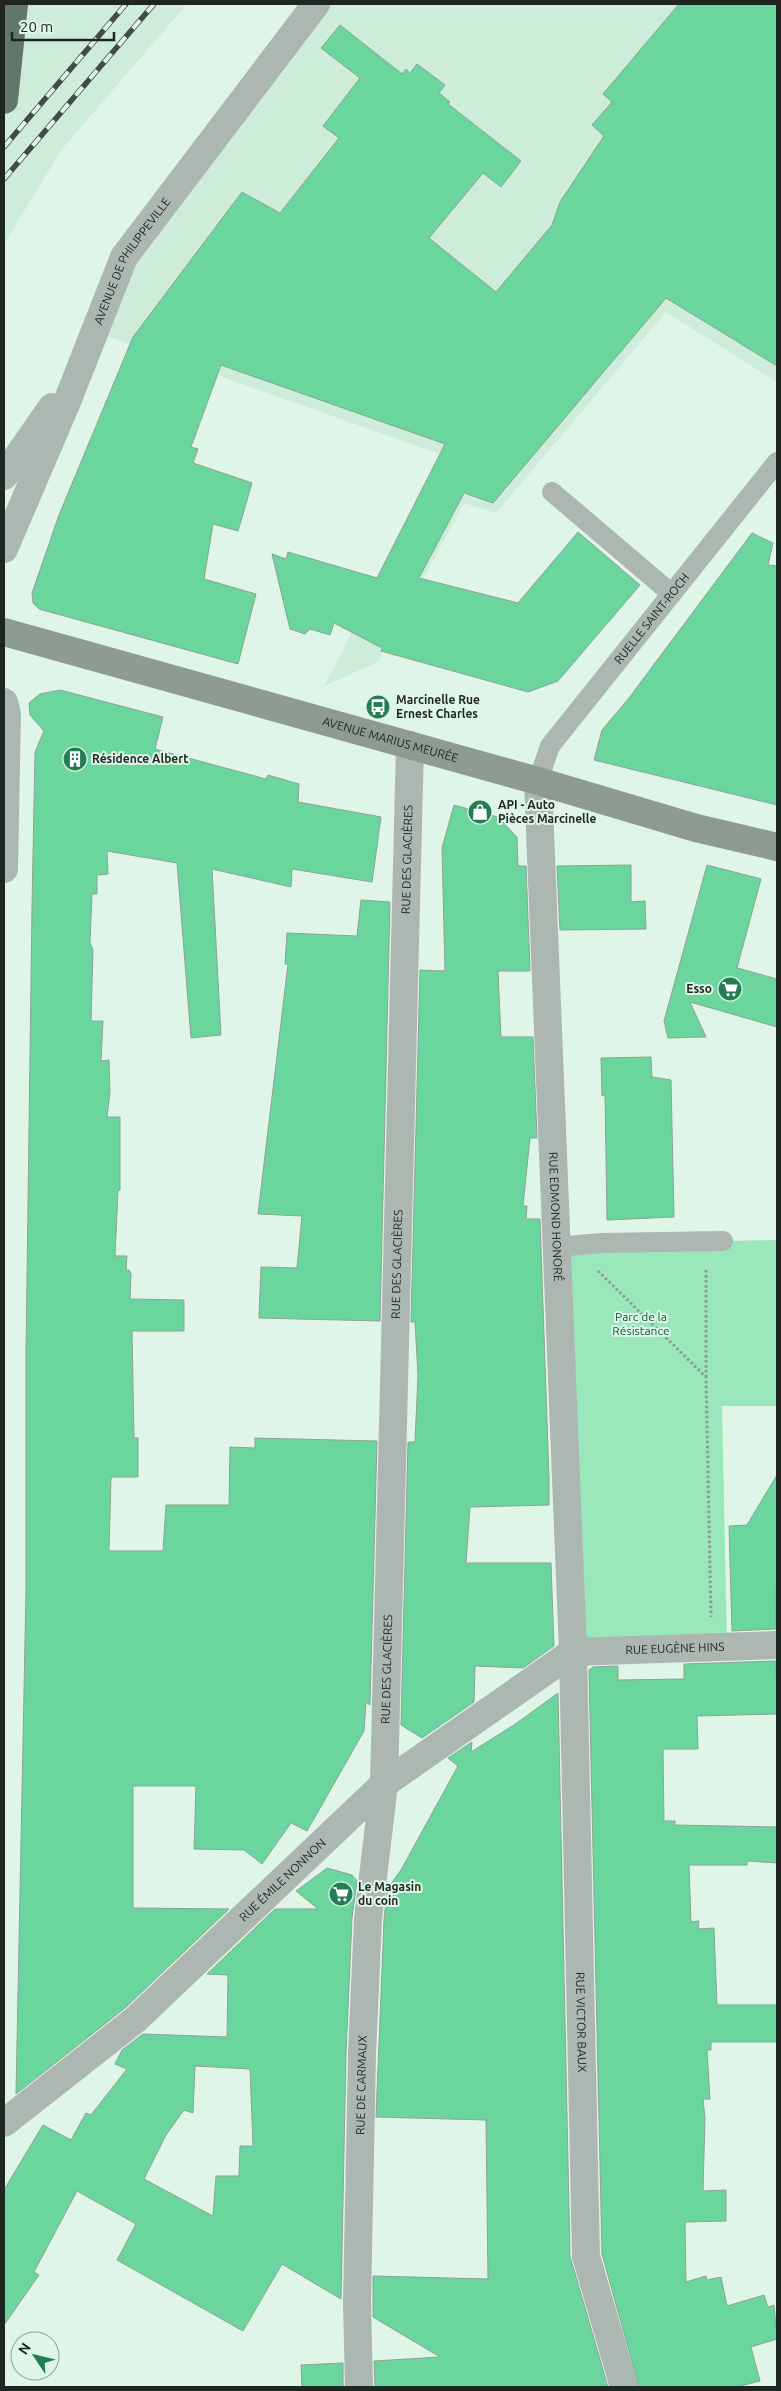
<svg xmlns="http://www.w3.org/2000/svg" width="781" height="2391" viewBox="0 0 781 2391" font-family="Ubuntu,sans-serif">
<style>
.built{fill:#ceecda}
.green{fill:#99e7ba}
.building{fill:#6ad59c;stroke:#8da396;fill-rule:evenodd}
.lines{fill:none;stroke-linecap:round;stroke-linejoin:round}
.path{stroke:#8c9c92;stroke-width:3;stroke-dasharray:2.5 2.5;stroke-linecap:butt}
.lane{stroke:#adb7b1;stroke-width:20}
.street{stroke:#adb7b1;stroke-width:28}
.secondary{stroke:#8d9b92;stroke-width:28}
.highway{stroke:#62766a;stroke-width:28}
.rail-casing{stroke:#424c46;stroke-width:5.5}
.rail{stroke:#dff5e7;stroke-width:4;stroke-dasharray:11;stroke-linecap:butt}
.labels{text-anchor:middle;stroke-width:4;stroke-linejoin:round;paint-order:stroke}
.street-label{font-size:12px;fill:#1e2621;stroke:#dff5e7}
.poi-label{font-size:12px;font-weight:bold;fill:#1e2621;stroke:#dff5e7;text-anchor:start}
.park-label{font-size:12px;fill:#035b38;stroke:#dff5e7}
</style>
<rect width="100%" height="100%" fill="#dff5e7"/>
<path class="built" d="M4,4H187L62,149L4,244Z
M316,4H777V382L666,312L496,513L464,503L378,662L324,686L445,456L96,332L124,257Z"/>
<path class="green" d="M777,1240V1406H722L727,1647L573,1652L556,1247L602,1243Z"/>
<path class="building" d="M679,4H777V366L666,298L493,503L464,493L419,578L518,603L578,532L640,585L558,681L528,692L381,651L382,648L334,623L330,635L310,629L305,634L290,629L272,554L286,559L288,552L377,578L445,444L221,365L191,447L198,449L193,463L252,483L238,531L213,524L204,579L256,594L238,664L39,609L33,603L32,593L59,515L133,337L242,192L280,213L339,138L323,126L360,78L321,48L340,25L402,74L406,69L410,73L417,64L445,85L439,93L450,102L448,104L521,161L501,187L483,173L429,238L496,292L552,225L560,202L604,136L592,125L612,102L603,94Z
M752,533L773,543L768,565L777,566V805L594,760L602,730L629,698Z
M60,690L163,717L155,749L266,779L268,775L299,784L298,802L381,817L372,882L292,869L291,887L212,869L221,1035L191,1038L177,863L107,851L108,874L97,875V894H92L90,943L93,950L91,1021H103L101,1061L109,1060L110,1092L107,1117H120V1190H118L115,1256H127L126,1270H129L131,1274L130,1299L184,1300V1331H132L134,1438H138V1477H111L109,1551H163L166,1505H229L230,1447L255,1448V1438L377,1441L370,1705L366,1702L364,1731L307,1831L291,1823L262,1864L244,1850L194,1849L196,1786H133V1908L229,1909L125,2008L16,2094L26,1591V1354L32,907L35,752L44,731L30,715L29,703L40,694Z
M454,805L498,817L517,837L518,866H526L530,971H498L501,1037H533L537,1138H530L523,1206H527L526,1219H540L549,1478V1505L470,1507L466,1563H551L554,1646L523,1668L475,1666L474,1702L422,1738L401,1725L408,1442H415L418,1375L415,1322H411L420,970L445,971L442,848Z
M631,865V902L645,901L646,929L560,930L557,866Z
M707,865L761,879L737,968L777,979V1027L690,1002L706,1037L668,1038L664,1021Z
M361,900L390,902L380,1321L259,1318L261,1267L297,1268L302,1216L258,1214L288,964H285L287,933L357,936Z
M651,1057L652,1077L671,1080L674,1217L607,1220L605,1095L602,1096L601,1058Z
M777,1475L776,1629L732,1631L729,1526L747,1525Z
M776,1661L777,1714L697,1716L698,1749H663L664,1821H675V1825L777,1827V1863L747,1861V1865H689L691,1922L699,1921L698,1929L714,1928L717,2005H777V2042H711V2050H707L710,2099H703L705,2118L703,2191L726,2190V2221L685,2222L686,2282L706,2276L707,2280L721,2277L727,2306L764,2295L768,2307L774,2305L777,2339L751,2347L760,2381L737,2387H639L602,2254L589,1670L593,1667L618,1666V1680L684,1679V1664Z
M558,1693L570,2256L608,2387H375L374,2361L440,2357L373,2317V2276L488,2279L486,2120L376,2117L384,1920L387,1889L401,1870L458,1766L448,1758L472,1742L471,1752L514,1725Z
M327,1868L352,1875L357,1881L352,1918L346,2053L341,2299L282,2264L243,2331L117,2260L136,2224L77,2191L34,2272L39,2275L4,2325V2190L43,2125L71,2140L86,2113L91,2115L127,2069L115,2064L122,2050L143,2034L227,2037L228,1975L207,1974L275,1909H318L296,1891ZM195,2066L250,2069L253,2146H240L239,2176H216L213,2216L144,2179L166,2135L184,2110L193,2113Z
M343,2363V2387H302L301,2365Z"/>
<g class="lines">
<path class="path" d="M706,1270V1376
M598,1271L706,1377L711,1617"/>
<g class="lane">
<path d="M552,492L672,594"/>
<path id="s1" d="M538,781L550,746L777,462"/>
<path d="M556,1247L602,1243L723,1241"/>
</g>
<g class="street">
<path d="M4,476L52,407"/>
<path id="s2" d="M4,549L69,397L124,257L316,4"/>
<path d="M4,702L7,715L4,869"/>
<path id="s3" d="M538,781L573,1652L586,2256L624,2387"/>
<path id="s4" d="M573,1652L777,1645"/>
<path id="s5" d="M4,2123L135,2020L384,1784L573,1652"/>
<path id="s6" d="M359,2387L357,2303L362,2054L368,1919L384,1784L410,745"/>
</g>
<path class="secondary" id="s7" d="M4,632L538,781L696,828L777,847"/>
<path class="highway" d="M4,100L14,4"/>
<defs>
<path id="rail" d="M4,147L126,4
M4,179L154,4"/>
</defs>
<use href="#rail" class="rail-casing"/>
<use href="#rail" class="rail"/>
</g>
<defs>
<symbol id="bus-disc" viewBox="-11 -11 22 22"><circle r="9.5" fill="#237e54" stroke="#dff5e7"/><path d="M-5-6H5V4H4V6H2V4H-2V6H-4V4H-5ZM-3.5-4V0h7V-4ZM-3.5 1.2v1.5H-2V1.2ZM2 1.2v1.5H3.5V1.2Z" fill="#fff"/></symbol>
<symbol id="building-disc" viewBox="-11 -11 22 22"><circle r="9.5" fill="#237e54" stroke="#dff5e7"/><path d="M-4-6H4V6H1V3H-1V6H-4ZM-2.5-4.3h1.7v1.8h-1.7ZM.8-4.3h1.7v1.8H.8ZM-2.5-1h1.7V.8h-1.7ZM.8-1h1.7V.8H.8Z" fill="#fff"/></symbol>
<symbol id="shop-disc" viewBox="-11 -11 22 22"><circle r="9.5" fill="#237e54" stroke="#dff5e7"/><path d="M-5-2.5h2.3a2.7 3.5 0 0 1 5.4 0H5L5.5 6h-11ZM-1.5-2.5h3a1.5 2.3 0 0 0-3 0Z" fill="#fff"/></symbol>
<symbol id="supermarket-disc" viewBox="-11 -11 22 22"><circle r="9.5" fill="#237e54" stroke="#dff5e7"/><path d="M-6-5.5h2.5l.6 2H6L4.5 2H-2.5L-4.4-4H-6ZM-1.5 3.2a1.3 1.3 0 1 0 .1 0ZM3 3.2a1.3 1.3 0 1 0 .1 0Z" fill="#fff"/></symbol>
</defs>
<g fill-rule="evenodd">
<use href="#bus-disc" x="364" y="693" width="28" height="28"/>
<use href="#building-disc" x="61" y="745" width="28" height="28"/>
<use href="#shop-disc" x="466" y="798" width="28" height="28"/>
<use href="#supermarket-disc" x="716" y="975" width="28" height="28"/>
<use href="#supermarket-disc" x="327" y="1880" width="28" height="28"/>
</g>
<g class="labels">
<g class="street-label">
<text dy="4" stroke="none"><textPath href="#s2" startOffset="316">AVENUE DE PHILIPPEVILLE</textPath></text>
<text dy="4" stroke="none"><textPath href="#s1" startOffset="200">RUELLE SAINT-ROCH</textPath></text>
<text dy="4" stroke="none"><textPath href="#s7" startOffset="401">AVENUE MARIUS MEURÉE</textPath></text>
<text dy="4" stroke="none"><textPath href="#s6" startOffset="1529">RUE DES GLACIÈRES</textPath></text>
<text dy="4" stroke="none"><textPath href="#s3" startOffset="436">RUE EDMOND HONORÉ</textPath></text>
<text dy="4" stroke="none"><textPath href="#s6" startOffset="1124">RUE DES GLACIÈRES</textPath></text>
<text dy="4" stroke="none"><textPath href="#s4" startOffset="102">RUE EUGÈNE HINS</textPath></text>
<text dy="4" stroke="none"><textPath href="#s6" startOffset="719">RUE DES GLACIÈRES</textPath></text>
<text dy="4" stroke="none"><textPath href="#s5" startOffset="370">RUE ÉMILE NONNON</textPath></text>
<text dy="4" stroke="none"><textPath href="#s3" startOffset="1242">RUE VICTOR BAUX</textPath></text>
<text dy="4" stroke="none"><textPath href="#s6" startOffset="302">RUE DE CARMAUX</textPath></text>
</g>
<g class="poi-label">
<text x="396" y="704">Marcinelle Rue<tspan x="396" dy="14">Ernest Charles</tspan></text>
<text x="92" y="763">Résidence Albert</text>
<text x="498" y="809">API - Auto<tspan x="498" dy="14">Pièces Marcinelle</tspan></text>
<text x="712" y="993" text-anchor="end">Esso</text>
<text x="358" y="1891">Le Magasin<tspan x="358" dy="14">du coin</tspan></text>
</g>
<g class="park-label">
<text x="641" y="1321">Parc de la<tspan x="641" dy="14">Résistance</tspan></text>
</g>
</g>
<rect width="781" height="2391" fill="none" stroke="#1e2621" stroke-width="10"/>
<g transform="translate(35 2356) rotate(305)"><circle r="24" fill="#dff5e7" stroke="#92a298"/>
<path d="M0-4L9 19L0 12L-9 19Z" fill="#237e54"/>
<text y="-8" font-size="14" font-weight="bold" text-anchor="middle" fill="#1e2621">N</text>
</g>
<path d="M12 32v8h102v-8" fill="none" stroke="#1e2621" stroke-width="2.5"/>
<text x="20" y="32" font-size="15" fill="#1e2621" stroke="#dff5e7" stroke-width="4" paint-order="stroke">20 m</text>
</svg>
